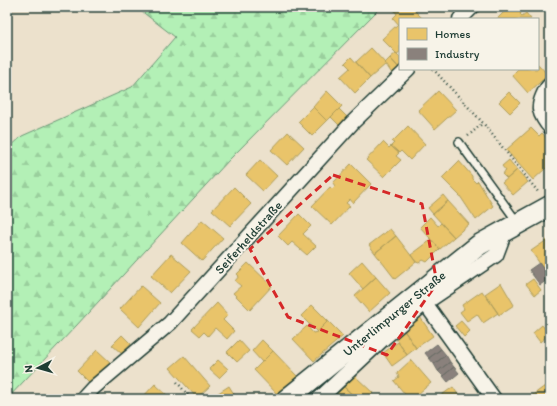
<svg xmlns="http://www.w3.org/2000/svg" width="557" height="406" viewBox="0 0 557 406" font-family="Itim,sans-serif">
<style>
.forest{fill:url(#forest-firs);stroke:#699675}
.homes{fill:#e9c46a;stroke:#ac9c5a}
.industry{fill:#8a817c;stroke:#6a6d66}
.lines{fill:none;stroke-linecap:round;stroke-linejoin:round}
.lane-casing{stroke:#1f3d34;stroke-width:10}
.street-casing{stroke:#1f3d34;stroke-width:17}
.secondary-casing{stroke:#1f3d34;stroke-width:23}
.path{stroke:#1f3d34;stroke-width:2.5;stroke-dasharray:1 3;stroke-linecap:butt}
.lane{stroke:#f7f3e8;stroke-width:7}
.street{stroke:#f7f3e8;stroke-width:14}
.secondary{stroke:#f7f3e8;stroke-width:20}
.marked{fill:none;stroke:#d62828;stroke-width:3;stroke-dasharray:8 5;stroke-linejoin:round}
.labels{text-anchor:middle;stroke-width:4;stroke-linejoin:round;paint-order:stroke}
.street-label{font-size:13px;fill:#1f3d34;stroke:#f7f3e8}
</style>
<defs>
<pattern id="forest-firs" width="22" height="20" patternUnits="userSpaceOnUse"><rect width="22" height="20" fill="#b3f0b6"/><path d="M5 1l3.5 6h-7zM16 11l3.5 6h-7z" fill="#9acf9d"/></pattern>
</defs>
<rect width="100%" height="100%" fill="#ece1cc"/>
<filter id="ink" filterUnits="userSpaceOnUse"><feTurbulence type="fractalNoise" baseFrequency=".025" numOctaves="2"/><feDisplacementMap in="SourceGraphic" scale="8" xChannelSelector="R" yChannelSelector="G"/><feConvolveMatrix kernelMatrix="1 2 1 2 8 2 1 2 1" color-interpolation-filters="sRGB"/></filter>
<g filter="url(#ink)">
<path class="forest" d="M136,7H381L229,160L76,326L7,399V150L22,136L132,87L175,37Z"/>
<path class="homes" d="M394,7H411L423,19H400V26L393,18L397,14L393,8Z
M509,7H522L524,10L520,14L522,16L526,13L531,19H497Z
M398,24L400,26V52L397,54L382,39Z
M371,48L386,64L370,78L356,62Z
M396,53L400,57V69L390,58Z
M351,57L370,78L355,93L340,77L350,68L345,63Z
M390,58L400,69L393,75L385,63Z
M538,64L548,75L528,93L512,75L518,69H538Z
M327,91L342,106L327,121L313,107Z
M438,91L456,110L435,129L418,110Z
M509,92L520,103L510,113L499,102Z
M313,107L327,121L312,136L298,122Z
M339,109L347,117L339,125L331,117Z
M408,126L425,144L410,160L401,151L399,153L391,146L394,143L392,142Z
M531,128L539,136L542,133L550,142V146L549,147L550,149V170L549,171L546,168L533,180L506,150Z
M288,132L304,147L287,165L271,150Z
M383,142L389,148L391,146L399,153L396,156L401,160L384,177L366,160Z
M260,160L277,176L263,191L246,175Z
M509,160L517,170L507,179L502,174L506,171L502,166Z
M459,161L472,176V179L476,183L478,181L493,206L476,220L460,196L442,178Z
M351,164L371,184L353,203L350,199L346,203L350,206L332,225L312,206L330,187L332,189L335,186L333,183Z
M517,170L528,182L513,195L502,183Z
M234,187L251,204L230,226L212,210Z
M443,195L448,201L433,214L428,208Z
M448,201L469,224L454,237L433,214Z
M299,214L311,226L303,234L316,246L307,255L292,242L288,246L278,236Z
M430,217L438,226L441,223L454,237L440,249L420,227Z
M202,220L223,238L202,261L182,243Z
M390,229L396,236L375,253L369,245Z
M396,236L416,262L395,279L375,253Z
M550,238V278L531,251Z
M431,240L440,249L427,262L423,260L419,263L416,262L411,255Z
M171,254L191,271L170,293L151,276Z
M362,261L376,277L363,289L349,273Z
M248,263L272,286L250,310L233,293L241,286L235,281L239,276L237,274Z
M376,277L390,293L369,312L355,296Z
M533,279L541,290L535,295L526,284Z
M501,283L514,305L499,315L485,294Z
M141,286L160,303L139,327L120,309Z
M482,291L498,313L483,323L477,314L467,321L460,312L464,309L462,305Z
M217,303L228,315L223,320L234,331L227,339L215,328L208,336L204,332L200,336L192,329Z
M312,305L328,321L317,332L301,316Z
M420,317L433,336L416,348L403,329Z
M328,321L343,336L314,361L293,339L307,326L313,333L317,332Z
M461,321L470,331L464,337L455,326Z
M542,325L549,334L540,342L533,333Z
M403,329L416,348L407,355L394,336Z
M122,335L131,344L122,354L112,345Z
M239,340L249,351L237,362L227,352Z
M262,340L273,351L262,362L252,351Z
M398,342L407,355L392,366L383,353Z
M97,350L111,363L90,384L77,371Z
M273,351L297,376L278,395L254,370Z
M184,356L210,386L197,398L170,368Z
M218,360L228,369L219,378L209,369Z
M411,360L431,383L412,399H409L394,381L399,377L397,373Z
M355,376L373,393L367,399H357L344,387Z
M155,384L170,398V399H141Z
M229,386L237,399H209Z
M545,386L550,393V399H532L530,397Z
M344,387L357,399H338L335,396Z
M453,387L461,399H436Z"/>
<path class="industry" d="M539,263L550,278L540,285L529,270Z
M437,344L441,349L429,358L425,353Z
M441,349L446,355L434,364L429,358Z
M446,355L450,362L438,371L434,364Z
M450,362L454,367L443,376L438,371Z
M454,367L459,373L448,382L443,376Z"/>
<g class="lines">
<defs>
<path id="lane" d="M459,142L518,223"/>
<path id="street" d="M460,19L472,7
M550,85C545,89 539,103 540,109C541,115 546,123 550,127
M425,303L494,399
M83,399L93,388L170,323L352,123L408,69
M319,399L384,338L425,303L496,255L505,231"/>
<path id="secondary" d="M287,399L479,245L550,206"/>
</defs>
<use href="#lane" class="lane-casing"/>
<use href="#street" class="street-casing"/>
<use href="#secondary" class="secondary-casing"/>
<path class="path" d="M433,69L483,123L539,193
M468,136L483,123
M177,382L191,399"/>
<use href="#lane" class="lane"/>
<use href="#street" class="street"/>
<use href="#secondary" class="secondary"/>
</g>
</g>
<path class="marked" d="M333,175L422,204L437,283L387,355L288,317L250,249Z"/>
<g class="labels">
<g class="street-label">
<text transform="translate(248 237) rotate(-48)" y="5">Seiferheldstraße</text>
<text transform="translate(394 313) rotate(-39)" y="5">Unterlimpurger Straße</text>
</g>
</g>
<rect width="557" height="406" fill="none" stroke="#f7f3e8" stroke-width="24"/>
<rect x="12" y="12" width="533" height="382" fill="none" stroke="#1f3d34" stroke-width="1.5" filter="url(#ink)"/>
<rect x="399" y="18" width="140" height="52" fill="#f7f3e8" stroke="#a1aaa0"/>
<rect x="407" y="28" width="20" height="12" fill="#e9c46a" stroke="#a1aaa0"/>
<text x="435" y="38" font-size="12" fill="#1f3d34">Homes</text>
<rect x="407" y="48" width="20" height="12" fill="#8a817c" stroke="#a1aaa0"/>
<text x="435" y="58" font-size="12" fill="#1f3d34">Industry</text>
<g transform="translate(38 368) rotate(264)" stroke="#f7f3e8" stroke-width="3" paint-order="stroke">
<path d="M0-3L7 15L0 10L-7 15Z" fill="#1f3d34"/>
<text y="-6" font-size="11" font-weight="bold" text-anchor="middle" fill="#1f3d34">N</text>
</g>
</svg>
